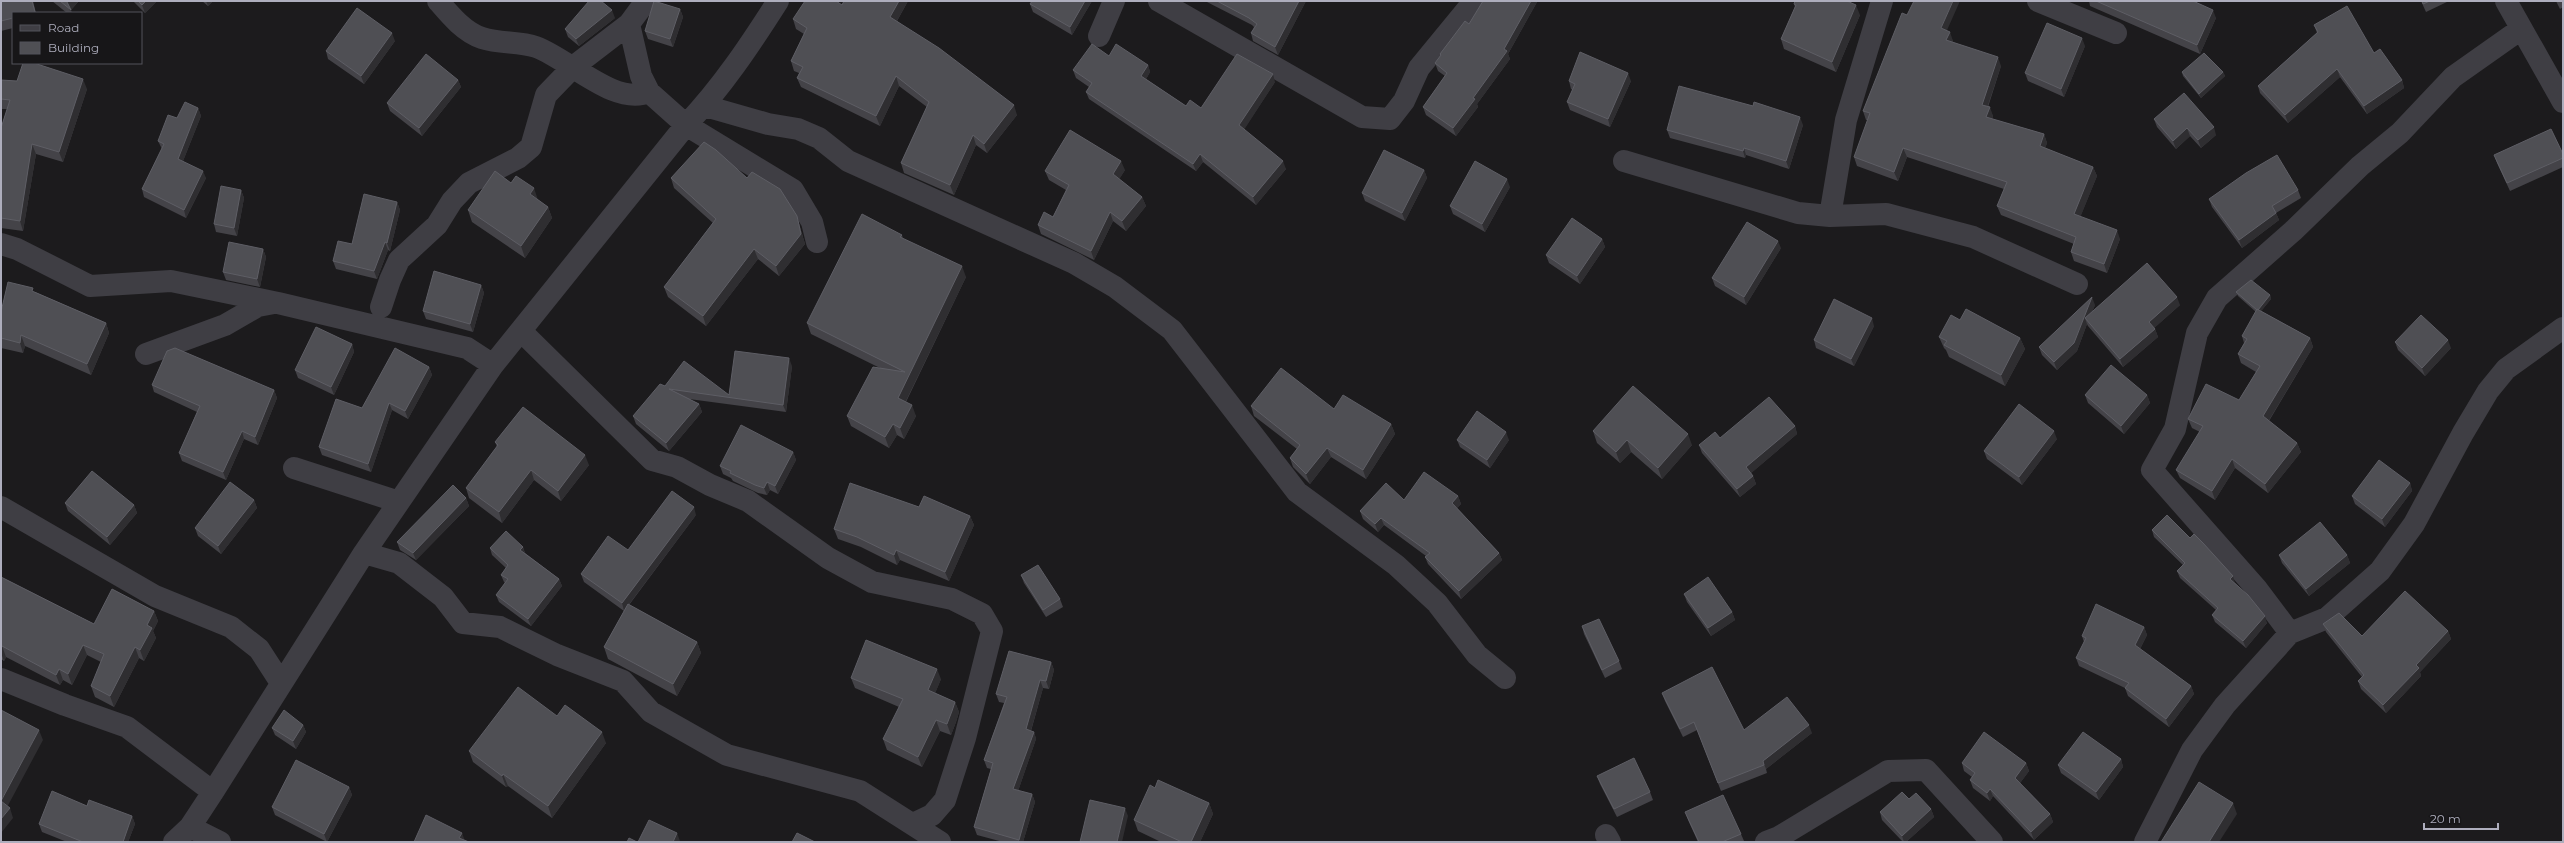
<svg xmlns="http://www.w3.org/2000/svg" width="2564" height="843" viewBox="0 0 2564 843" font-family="Montserrat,sans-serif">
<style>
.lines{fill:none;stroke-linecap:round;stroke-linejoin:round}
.minor{stroke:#3f3e44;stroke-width:22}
.wall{fill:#444348}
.shaded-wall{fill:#2f2e31}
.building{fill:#4f4f54;stroke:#5e5e65}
</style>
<rect width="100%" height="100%" fill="#1c1b1d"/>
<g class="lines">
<path class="minor" d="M438,1C450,15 464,32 482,38C500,44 519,41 536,47C569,59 615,107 649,92
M1159,1L1362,117L1390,119L1404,101L1419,68L1474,1
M2038,1L2116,33
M2506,1L2563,102
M629,24L641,76L649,92L686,125L793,190L812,222L817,242
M1099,36L1114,1
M705,106L768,124L798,129L819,138L848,161L1074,263L1115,287L1172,330L1297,492L1396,565L1437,603L1477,655L1505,678
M1624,161L1798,213L1830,216L1886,214L1973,237L2077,284
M1830,216L1846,120L1882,1
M1,244L17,249L90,286L171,281L278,303L467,348L493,365
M381,307L390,280L399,260L437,225L452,201L469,183L518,158L531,147L546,95L573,67L629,24L646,1
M521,331L652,460L677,467L710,485L748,501L828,558L872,582L952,599L982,614L992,631L965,738L945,800L932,815L913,824
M146,354L225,325L258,306L274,303
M294,468L399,502
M1,507L155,596L231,627L259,649L281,683
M364,553L399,563L443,597L463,623L500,627L557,655L623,681L651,712L727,755L860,791L940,842
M2290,633L2257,589L2152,470L2175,429L2197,333L2217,298L2293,231L2360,166L2400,133L2453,77L2521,29
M1,679L65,705L127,727L213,792
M190,827L220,842
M1606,835L1610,842
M174,842L190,827L213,792L364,553L493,365L686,125C722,87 750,45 778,1
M1766,842L1779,837L1888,771L1926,770L1992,842
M2145,842L2192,750L2225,705L2290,633L2327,618L2380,571L2414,524L2463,433L2488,391L2506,369L2563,328"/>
</g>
<path class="wall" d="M1,1H33L36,13H13V28L1,31Z
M52,1H79L71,10L72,13H67Z
M133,1H157L145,13Z
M202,1H213L208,6Z
M844,1H908L897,21L1017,115L987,153L976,145L954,195L904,173L901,163L927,107L899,86L880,126L801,87L797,78L799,73L794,71L791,61L804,34L796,29L793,19L842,5Z
M1032,1H1092L1072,35L1033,12L1030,4Z
M1205,1H1306L1278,55L1253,41L1251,33L1254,27L1252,25Z
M1483,1H1537V2L1508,54L1510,59L1477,104L1478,107L1456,136L1426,115L1423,107L1445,76L1438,71L1435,63L1441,56L1440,54L1469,24Z
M2089,1H2193L2216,18L2200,54L2090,6Z
M2421,1H2449L2426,12Z
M2556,1H2563V7L2560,9Z
M1794,4L1860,15L1836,72L1784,49L1781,39L1795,7Z
M680,9L683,17L673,47L648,39L645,31Z
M1907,15L1947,31L1953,41L1952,42L2001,66L1988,107L1993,116L1992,119L2044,134L2047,143L2045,148L2093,167L2097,176L2080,217L2120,239L2107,273L2074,261L2071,252L2074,244L2001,215L1997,206L2004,189L1907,157L1898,181L1857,166L1854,157L1868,120H1866L1863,111Z
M615,18L579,46L568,37L565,29Z
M2314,25L2374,53L2402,80L2404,88L2367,114L2340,77L2288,123L2260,93L2258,86L2317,33Z
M395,41L364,84L328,59L326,51Z
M2085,46L2064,97L2028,81L2025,73Z
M1109,56L1148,65L1150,72L1146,79L1186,106L1201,108L1275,82L1244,129L1286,169L1256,205L1203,162L1196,171L1089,99L1086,92L1089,87L1076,78L1073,70Z
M2182,72H2223L2225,76L2201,98L2183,76Z
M1,80L87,89L63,162L36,154L23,231L1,228V128L7,109H1Z
M458,80L461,87L422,136L390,111L387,103Z
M1569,81H1631L1610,127L1570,110L1567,102L1573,90L1571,89Z
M198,108L201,116L183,161L206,178L186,218L144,197L142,189L162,149L158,141L177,118Z
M2154,119L2216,135L2201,148L2190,136L2176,149L2157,127Z
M1803,125L1789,169L1746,155L1745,158L1670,138L1667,130Z
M2563,154V167L2510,191L2497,163L2494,155Z
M1125,170L1119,179L1142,197L1146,206L1126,231L1113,221L1094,260L1041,234L1038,225L1053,217L1066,190L1049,180L1045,171Z
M1424,170L1427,178L1405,221L1365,201L1362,193Z
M671,178H747L797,216L800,227L805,244L779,276L758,259L706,326L668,297L664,287L713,223L674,188Z
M511,183L538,200L548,207L552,218L525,258L472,222L468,210Z
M1510,187L1485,232L1453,214L1450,206Z
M241,190L244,198L237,236L216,232L214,224Z
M2298,190L2301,198L2276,213L2279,220L2242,248L2212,207L2209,199Z
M397,202L400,210L390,251L388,250L377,279L336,269L333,261Z
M902,235L903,239L966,277L906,402L916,416L904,439L897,435L889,448L851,426L847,416L880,368L811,334L807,323Z
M1602,239L1605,247L1580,284L1549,263L1546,255Z
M1781,248L1746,305L1715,286L1712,278Z
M263,249L266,257L260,287L226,280L223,272Z
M481,285L484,293L473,332L426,319L423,311Z
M35,292L106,323L109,333L91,375L25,346L23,353L1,348V312Z
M2236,292L2270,295L2271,299L2261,311L2310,338L2313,347L2269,421L2297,443L2301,452L2268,493L2235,468L2215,500L2180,478L2176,470L2200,432L2192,428L2188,419L2239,400L2256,372L2241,363L2238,354L2244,343L2242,336L2256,312L2238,296Z
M2095,305L2092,312L2180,305L2154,328L2155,329L2158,337L2123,367L2088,326L2087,324L2077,351L2057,370L2042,355L2039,347Z
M1960,320L2020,338L2025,349L2005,386L1949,357L1946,350L1944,348L1939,337Z
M1874,326L1854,366L1816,348L1814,340Z
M2395,342L2451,348L2425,376L2398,350Z
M352,344L354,352L334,395L298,378L295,370Z
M792,366L786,412L689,399L699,404L702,412L669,451L636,424L633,416L665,386L729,395Z
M429,367L432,375L408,419L392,410L371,472L322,455L319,447Z
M152,385L274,390L277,398L258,445L244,439L226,480L182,461L179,453L197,412L154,392Z
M2085,395H2147L2150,403L2124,434L2088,403Z
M1251,406L1334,409L1391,424L1395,434L1366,479L1331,457L1310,484L1293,467L1290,458L1297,449L1254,416Z
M1795,426L1797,434L1751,473L1753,476L1756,484L1740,497L1702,453L1699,445L1720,438Z
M1593,431L1692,445L1662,479L1631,452L1620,463L1597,443Z
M2057,439L2022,485L1987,459L1984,451Z
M1457,440H1509L1490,468L1460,447Z
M495,442L589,465L561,501L534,480L502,523L469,498L466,488L497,447Z
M793,452L796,460L778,494L770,490L767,495L758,493L733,481L731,478L723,474L720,466Z
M2410,483L2412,491L2385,527L2355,504L2352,496Z
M1458,496L1461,504L1457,508L1499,553L1502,560L1461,599L1428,564L1425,557L1426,556L1384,525L1378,532L1363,519L1360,511L1404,500Z
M466,498L469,506L416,560L400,550L397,542Z
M254,500L257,508L221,554L198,536L195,528Z
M65,503L134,505L137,513L110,545L68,511Z
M919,507L970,516L974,525L949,581L900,560L897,565L861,547L838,539L834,529Z
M696,515L629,605L697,642L701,653L677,696L608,659L604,647L624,611L584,582L581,574Z
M2152,530L2235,583L2267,623L2246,648L2215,622L2212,615L2216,610L2180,578L2177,571L2183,565L2154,537Z
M523,547L525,553L559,579L562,586L531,626L499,602L496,595L505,583L504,582L501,575L506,568L492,555L490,548Z
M2279,555H2347L2350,563L2309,596L2282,563Z
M1021,575L1060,599L1063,607L1046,617L1024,583Z
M1,577L94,624L154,611L158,621L153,631L156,638L144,661L139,658L114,707L95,697L91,686L101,662L87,655L72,685L63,680L60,685L6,657L4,661L1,659Z
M1684,594L1732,612L1735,620L1711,636L1687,602Z
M2323,624L2362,636L2448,631L2451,639L2420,672L2421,676L2386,713L2361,689L2358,681L2362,677L2326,632Z
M1582,626L1619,661L1622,669L1605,678L1584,634Z
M2144,627L2147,635L2140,649L2191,686L2194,694L2169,727L2128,696L2125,688L2079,666L2076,658L2084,642L2082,636Z
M1051,662L1054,670L1049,689L1043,688L1031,731L1034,732L1036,739L1018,791L1032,794L1035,802L1023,842H1003L977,835L974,827L991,769L987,768L984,760L1004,703L999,702L996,694Z
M851,678L941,679L935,693L955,702L959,712L956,722L951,735L940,731L922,767L887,750L883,739L899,707L855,688Z
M1662,693L1744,730L1812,733L1766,769L1767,773L1721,791L1697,730L1683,737L1665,701Z
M557,716L606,743L552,818L508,786L506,787L473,762L469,751Z
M303,725L306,732L296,749L275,735L272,728Z
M2121,759L2123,767L2099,800L2061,773L2058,765Z
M1962,763H2026L2029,771L2020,783L2050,814L2053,822L2034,840L1993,796L1990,801L1973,788L1970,780L1972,777L1964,771Z
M1597,776L1650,792L1653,800L1617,817L1600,784Z
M349,787L352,795L327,842L275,815L272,807Z
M1155,788L1209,803L1213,814L1200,842H1161L1138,831L1134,820Z
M1909,799L1931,809L1934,817L1906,842H1903L1882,820L1880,812Z
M87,806L132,816L135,824L128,842H67L42,832L39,824Z
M1685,812L1741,834L1744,841L1743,842H1698L1688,820Z"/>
<path class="shaded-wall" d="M68,1H79L70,11L67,2Z
M146,1H157L145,13L142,5Z
M206,1H213L208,6Z
M899,1H908L894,26L890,17Z
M1085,1H1092L1072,35L1070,27Z
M1299,1H1306L1278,55L1275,47Z
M1531,1H1537V2L1508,54L1510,59L1477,104L1478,107L1456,136L1453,128L1504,49Z
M1953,1H1960L1944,37L1941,28Z
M1856,5L1860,15L1836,72L1832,62Z
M680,9L683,17L673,47L670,39Z
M612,10L615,18L579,46L576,39Z
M2213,10L2216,18L2200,54L2197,45Z
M1950,32L1953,41L1950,49L1946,40Z
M392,33L395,41L364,84L361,76Z
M2082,38L2085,46L2064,97L2061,89Z
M1998,57L2001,66L1985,114L1982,105Z
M1148,65L1150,72L1144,83L1141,76Z
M2337,69L2340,77L2288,123L2285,115Z
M2223,72L2225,76L2201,98L2199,94Z
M1628,73L1631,81L1610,127L1608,119Z
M1273,74L1275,82L1242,133L1239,125Z
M896,76L899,86L880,126L876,116Z
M83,79L87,89L63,162L59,152Z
M458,80L461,87L422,136L419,128Z
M2402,80L2404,88L2367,114L2364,106Z
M1014,105L1017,115L987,153L984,144Z
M1990,107L1993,116L1990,126L1986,117Z
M198,108L201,116L181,166L178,159Z
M1800,117L1803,125L1789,169L1786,161Z
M2214,127L2216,135L2201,148L2198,140Z
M2187,128L2190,136L2176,149L2173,141Z
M2044,134L2047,143L2043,155L2040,146Z
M973,135L976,145L954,195L950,185Z
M32,144L36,154L23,231L20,221Z
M1744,148L1746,155L1745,158L1743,151Z
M1903,148L1907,157L1898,181L1894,172Z
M1200,154L1203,162L1196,171L1193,164Z
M1121,161L1125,170L1117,183L1113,174Z
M1283,161L1286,169L1256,205L1253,197Z
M2093,167L2097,176L2078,223L2074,214Z
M1424,170L1427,178L1405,221L1402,213Z
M203,171L206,178L186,218L184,210Z
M1507,179L1510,187L1485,232L1482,224Z
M534,188L538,200L530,194Z
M241,190L244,198L237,236L234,228Z
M1142,197L1146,206L1126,231L1122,221Z
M397,202L400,210L390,251L387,243Z
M548,207L552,218L525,258L521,246Z
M1110,212L1113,221L1094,260L1091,251Z
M2276,213L2279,220L2242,248L2239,240Z
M797,216L800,227L805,244L779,276L776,266Z
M2117,230L2120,239L2107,273L2104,264Z
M1602,239L1605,247L1580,284L1577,276Z
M1778,241L1781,248L1746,305L1744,297Z
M385,242L388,250L377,279L374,271Z
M263,249L266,257L260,287L257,279Z
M754,249L758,259L706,326L703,316Z
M962,266L966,277L902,409L898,398Z
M481,285L484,293L473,332L470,324Z
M2270,295L2271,299L2259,314L2258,310Z
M2092,297L2095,305L2088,321L2085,318L2087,324L2077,351L2057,370L2054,362Z
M2177,297L2180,305L2152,330L2149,322Z
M1872,318L1874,326L1854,366L1851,359Z
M106,323L109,333L91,375L87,364Z
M2155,329L2158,337L2123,367L2120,359Z
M21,335L25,346L23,353L20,343Z
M2020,338L2025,349L2005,386L2001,375Z
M2310,338L2313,347L2266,425L2263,416Z
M2448,340L2451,348L2425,376L2422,368Z
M352,344L354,352L334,395L331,387Z
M789,358L792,366L786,412L783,405Z
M429,367L432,375L408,419L405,411Z
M274,390L277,398L258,445L255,437Z
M2147,395L2150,403L2124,434L2121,426Z
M389,403L392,410L371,472L368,464Z
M699,404L702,412L669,451L666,443Z
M912,405L916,416L904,439L900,428Z
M893,424L897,435L889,448L885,437Z
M1391,424L1395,434L1366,479L1363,470Z
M1795,426L1797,434L1749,475L1746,467Z
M242,431L244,439L226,480L223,472Z
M2054,431L2057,439L2022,485L2019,477Z
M1506,432L1509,440L1490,468L1487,460Z
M1688,434L1692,445L1662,479L1658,468Z
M1627,440L1631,452L1620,463L1616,452Z
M2297,443L2301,452L2268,493L2265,484Z
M1327,448L1331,457L1310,484L1306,474Z
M793,452L796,460L778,494L775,486Z
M585,455L589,465L561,501L558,491Z
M2232,459L2235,468L2215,500L2212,491Z
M531,470L534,480L502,523L499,512Z
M1753,476L1756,484L1740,497L1737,489Z
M767,482L770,490L767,495L764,488Z
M2410,483L2412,491L2385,527L2382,519Z
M1458,496L1461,504L1455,511L1452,503Z
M466,498L469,506L416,560L413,553Z
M254,500L257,508L221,554L218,546Z
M134,505L137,513L110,545L107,537Z
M694,507L696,515L624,611L622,603Z
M970,516L974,525L949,581L945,572Z
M1381,518L1384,525L1378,532L1375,524Z
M523,547L525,554L520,550Z
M896,550L900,560L897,565L894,555Z
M1499,553L1502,560L1461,599L1459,591Z
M2347,555L2350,563L2309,596L2306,589Z
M2233,576L2235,583L2230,579Z
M559,579L562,586L531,626L528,619Z
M154,611L158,621L153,631L156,638L144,661L140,650L147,625Z
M1732,612L1735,620L1711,636L1708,628Z
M2265,616L2267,623L2246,648L2243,641Z
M2144,627L2147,635L2138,653L2135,645Z
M2448,631L2451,639L2420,672L2421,676L2386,713L2383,705L2416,665Z
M697,642L701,653L677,696L673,684Z
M83,645L87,655L72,685L68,674Z
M2,646L6,657L4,661L1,653V647Z
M135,647L139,658L114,707L110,696Z
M1051,662L1054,670L1049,689L1046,681Z
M59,669L63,680L60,685L56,675Z
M937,669L941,679L932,701L928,690Z
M1040,680L1043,688L1029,737L1026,729Z
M2191,686L2194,694L2169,727L2166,719Z
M955,702L959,712L956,722L951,735L947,724Z
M936,720L940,731L922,767L918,757Z
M303,725L306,732L296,749L293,741Z
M1809,725L1812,733L1766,769L1763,761Z
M39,730L43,740L5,811L1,801Z
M602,732L606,743L552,818L548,806Z
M1034,732L1036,739L1016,797L1013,789Z
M2121,759L2123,767L2099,800L2096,792Z
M2026,763L2029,771L2018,786L2015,778Z
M503,774L508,786L506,787L502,776Z
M349,787L352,795L327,842L324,834Z
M1990,789L1993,796L1990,801L1987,793Z
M1032,794L1035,802L1023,842H1020L1019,840Z
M1209,803L1213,814L1200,842H1191Z
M2233,803L2237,814L2219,842H2209Z
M10,808L13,818L1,833V819Z
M1125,808L1128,816L1122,842H1117Z
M1931,809L1934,817L1906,842H1904L1902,836Z
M2050,814L2053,822L2034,840L2031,832Z
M132,816L135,824L128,842H123Z
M462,833L465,841L459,838Z
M677,833L680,841V842H673Z"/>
<path class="building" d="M1,1H32L35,12L31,13H13V18L1,21Z
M60,1H68L67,2L71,10Z
M138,1H146L142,5Z
M589,1H601L612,10L576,39L565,29Z
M654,1L680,9L670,39L645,31Z
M805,1H836L842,5L844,1H899L890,17L939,48L1014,105L984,144L973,135L950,185L901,163L929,102L896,76L876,116L797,78L803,67L791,61L807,28L793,19Z
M1032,1H1085L1070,27L1030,4Z
M1217,1H1299L1275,47L1251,33L1257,24L1249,18Z
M1483,1H1531L1504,49L1507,51L1473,98L1475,99L1453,128L1423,107L1447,73L1435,63L1441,55L1440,54L1465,21L1469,24Z
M1795,1H1847L1856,5L1832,62L1781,39L1796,5L1794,4Z
M1914,1H1953L1941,28L1950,32L1946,40L1998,57L1982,105L1990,107L1986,117L2044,134L2040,146L2093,167L2074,214L2117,230L2104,264L2071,252L2076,237L1997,206L2007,182L1903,148L1894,172L1854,157L1870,113L1863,111L1902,13L1907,15Z
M2096,1H2193L2213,10L2197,45Z
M2422,1H2430L2423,4Z
M2347,6L2374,53L2380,49L2402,80L2364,106L2337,69L2285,115L2258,86L2318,32L2314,25Z
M357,8L392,33L361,76L326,51Z
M2047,23L2082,38L2061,89L2025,73Z
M1092,44L1109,56L1116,44L1148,65L1141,76L1186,106L1190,100L1201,108L1237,54L1273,74L1239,125L1283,161L1253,197L1200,154L1193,164L1086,92L1092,83L1073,70Z
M1580,52L1628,73L1608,119L1567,102L1575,84L1569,81Z
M2204,53L2223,72L2199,94L2182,72Z
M426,54L458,80L419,128L387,103Z
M23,63H34L83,79L59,152L32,144L20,221L1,218V128L10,100L1,99V80L17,81Z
M1679,86L1753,106L1754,102L1800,117L1786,161L1744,148L1743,151L1667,130Z
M2184,93L2214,127L2198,140L2187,128L2173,141L2154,119Z
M185,102L198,108L178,159L203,171L184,210L142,189L164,144L158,141L168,115L177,118Z
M2551,129L2563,154V158L2507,183L2494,155Z
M1070,130L1121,161L1113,174L1142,197L1122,221L1110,212L1091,251L1038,225L1044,212L1053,217L1069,185L1045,171Z
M704,142L716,150L747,178L752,172L780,189L797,216L801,234L776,266L754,249L703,316L664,287L716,219L671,178Z
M1384,150L1424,170L1402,213L1362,193Z
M2277,155L2298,190L2272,206L2276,213L2239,240L2209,199L2246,173Z
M1475,161L1507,179L1482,224L1450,206Z
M495,171L511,183L516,176L534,188L530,194L548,207L521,246L468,210Z
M221,186L241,190L234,228L214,224Z
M364,194L397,202L387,243L385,242L374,271L333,261L338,241L352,244Z
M862,214L902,235L900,237L962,266L898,398L912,405L900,428L893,424L885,437L847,416L873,367L905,372L807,323Z
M1572,218L1602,239L1577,276L1546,255Z
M1747,222L1778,241L1744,297L1712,278Z
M229,242L263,249L257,279L223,272Z
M2147,263L2177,297L2149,322L2155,329L2120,359L2085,318Z
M434,271L481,285L470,324L423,311Z
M2251,280L2270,295L2258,310L2257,309V310L2236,292Z
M8,282L33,288L32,291L106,323L87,364L21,335L20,343L1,338V312Z
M2092,297L2074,343L2054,362L2039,347Z
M1834,299L1872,318L1851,359L1814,340Z
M1966,309L2020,338L2001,375L1944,345L1947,341L1939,337L1951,315L1960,320Z
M2257,309L2310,338L2263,416L2297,443L2265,484L2232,459L2212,491L2176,470L2203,426L2188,419L2206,384L2239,400L2260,366L2238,354L2247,339L2242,336Z
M2421,315L2448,340L2422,368L2395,342Z
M316,327L352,344L331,387L295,370Z
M175,348L274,390L255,437L242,431L223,472L179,453L200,406L152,385L167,351Z
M395,348L429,367L405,411L389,403L368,464L319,447L336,399L362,408Z
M735,351L789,358L783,405L669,389L699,404L666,443L633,416L660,384L665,386L684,361L729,395Z
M2111,365L2147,395L2121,426L2085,395Z
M1281,368L1334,409L1343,395L1391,424L1363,470L1327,448L1306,474L1290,458L1300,445L1251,406Z
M1633,386L1688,434L1658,468L1627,440L1616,452L1593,431Z
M1769,397L1795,426L1746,467L1753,476L1737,489L1699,445L1715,432L1720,438Z
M2019,404L2054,431L2019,477L1984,451Z
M523,407L585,455L558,491L531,470L499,512L466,488L498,445L495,442Z
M1477,411L1506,432L1487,460L1457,440Z
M741,425L793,452L775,486L767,482L764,488L755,485L730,473L731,471L720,466Z
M2379,460L2410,483L2382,519L2352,496Z
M92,471L134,505L107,537L65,503Z
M1424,472L1458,496L1452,503L1499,553L1459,591L1425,557L1430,553L1381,518L1375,524L1360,511L1386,483L1404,500Z
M230,482L254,500L218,546L195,528Z
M850,483L919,507L924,496L970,516L945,572L896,550L894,555L857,537L834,529Z
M453,485L466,498L413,553L397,542Z
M672,491L694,507L622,603L581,574L608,536L628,550Z
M2167,515L2190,538L2194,534L2203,543L2233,576L2230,579L2248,595L2265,616L2243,641L2212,615L2218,608L2177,571L2185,563L2152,530Z
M2320,522L2347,555L2306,589L2279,555Z
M506,531L523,547L520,550L559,579L528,619L496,595L508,579L501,575L508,565L490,548Z
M1038,565L1060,599L1043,610L1021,575Z
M1,577L94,624L112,589L154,611L147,625L152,628L140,650L135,647L110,696L91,686L104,654L83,645L68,674L59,669L56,675L2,646L1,647Z
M1708,577L1732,612L1708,628L1684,594Z
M2405,591L2448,631L2416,665L2419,668L2383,705L2358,681L2364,675L2323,624L2339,613L2362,636Z
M628,604L697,642L673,684L604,647Z
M2096,604L2144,627L2135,645L2191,686L2166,719L2125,688L2129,683L2076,658L2086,638L2082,636Z
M1599,619L1619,661L1602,670L1582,626Z
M866,640L937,669L928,690L955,702L952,711L947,724L936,720L918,757L883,739L903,699L851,678Z
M1009,651L1051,662L1046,681L1040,680L1026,729L1034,732L1013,789L1032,794L1019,840L974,827L993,763L984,760L1007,697L996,694Z
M1712,667L1744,730L1787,697L1809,725L1763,761L1764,765L1718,783L1694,722L1680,729L1662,693Z
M518,687L557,716L565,705L602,732L548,806L503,774L502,776L469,751Z
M1,710L39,730L1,801L10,808L1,819Z
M284,710L303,725L293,741L272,728Z
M1984,732L2026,763L2015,778L2050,814L2031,832L1990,789L1987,793L1970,780L1975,773L1962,763Z
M2083,732L2121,759L2096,792L2058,765Z
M1634,758L1650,792L1614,809L1597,776Z
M296,760L349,787L324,834L272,807Z
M1158,780L1209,803L1191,842H1182L1134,820L1150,785L1155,788Z
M2199,782L2233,803L2209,842H2161Z
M52,791L87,806L89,800L132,816L123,842H83L39,824Z
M1902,792L1909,799L1916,793L1931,809L1902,836L1880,812Z
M1723,795L1741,834L1722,842H1699L1685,812Z
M1090,800L1125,808L1117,842H1080Z
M426,815L462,833L459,838L469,842H414Z
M649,820L677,833L673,842H638Z
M797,833L815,842H792Z
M629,838L637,842H627Z"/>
<rect width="2564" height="843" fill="none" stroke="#aeaebd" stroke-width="4"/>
<rect x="12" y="12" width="130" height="52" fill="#171618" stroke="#53535a"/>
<rect x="20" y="25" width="20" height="6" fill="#3f3e44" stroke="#53535a"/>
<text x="48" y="32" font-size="12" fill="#aeaebd">Road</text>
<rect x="20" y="42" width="20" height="12" fill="#4f4f54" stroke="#53535a"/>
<text x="48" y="52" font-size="12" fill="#aeaebd">Building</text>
<path d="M2424 823v6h74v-6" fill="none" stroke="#aeaebd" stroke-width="2"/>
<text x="2430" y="823" font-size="12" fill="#aeaebd" stroke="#171618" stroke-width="3" paint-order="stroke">20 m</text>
</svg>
